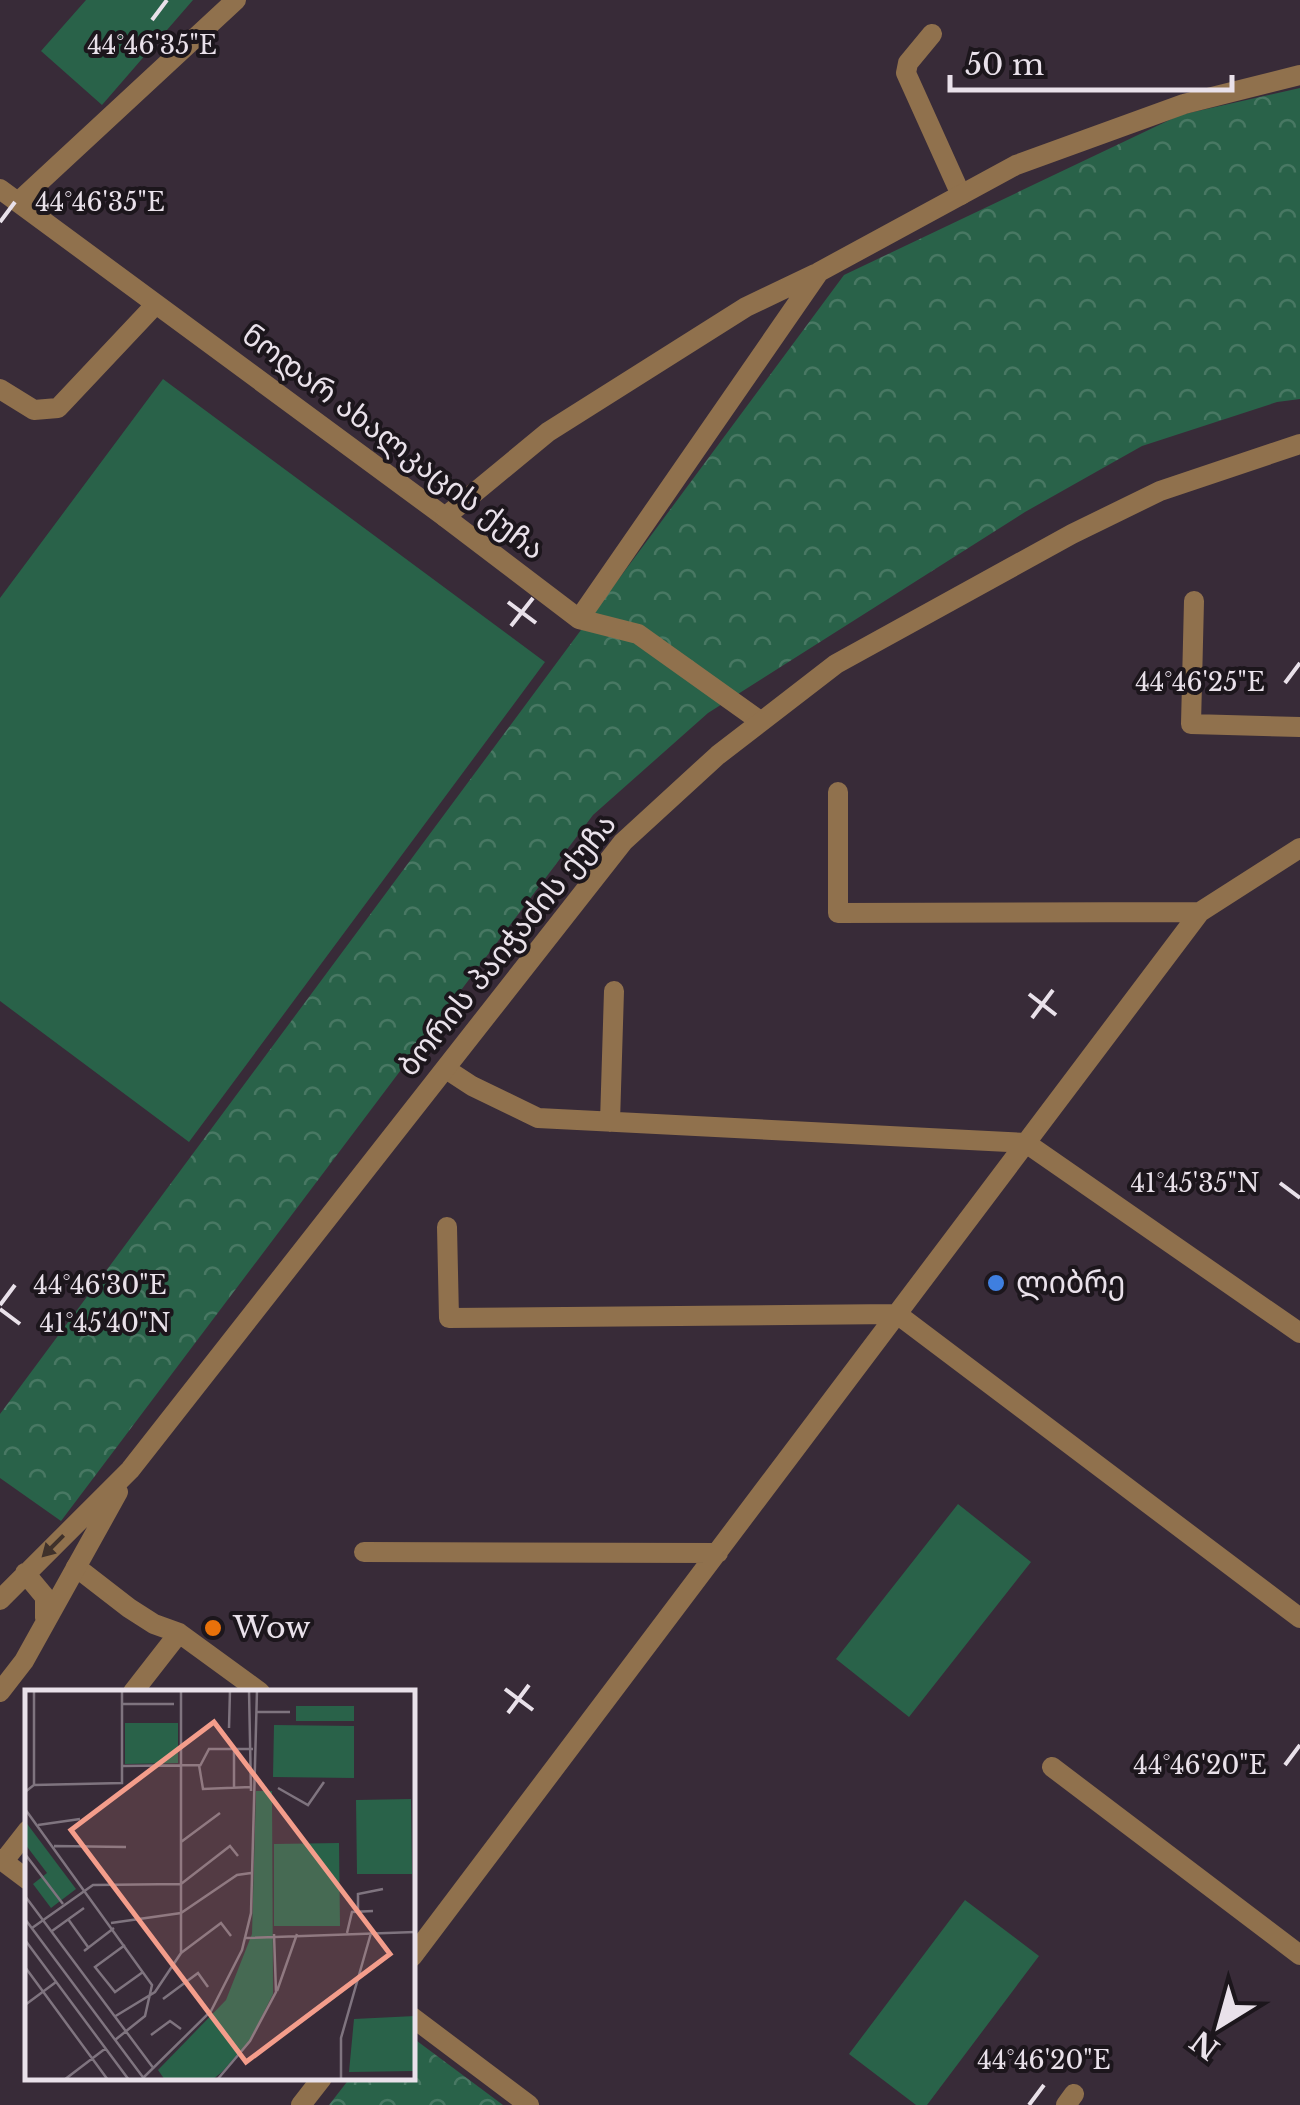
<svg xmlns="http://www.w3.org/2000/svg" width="1300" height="2105" viewBox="0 0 1300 2105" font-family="'Libre Baskerville','Noto Sans Georgian',serif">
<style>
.green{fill:#296249}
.forest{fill:url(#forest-crowns)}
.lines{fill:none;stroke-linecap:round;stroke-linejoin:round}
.service{stroke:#90714d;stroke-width:20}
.minor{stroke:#90714d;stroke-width:20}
.tertiary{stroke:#90714d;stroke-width:20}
.oneway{fill:#3f312b}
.ticks{fill:none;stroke:#e9e1ea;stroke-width:4}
.shop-dot{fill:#3f7fe0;stroke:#1c161c;stroke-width:4}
.food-dot{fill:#e8710a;stroke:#1c161c;stroke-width:4}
.labels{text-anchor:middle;stroke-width:8;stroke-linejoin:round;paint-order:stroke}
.street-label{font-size:30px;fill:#e9e1ea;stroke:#1c161c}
.poi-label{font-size:30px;fill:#e9e1ea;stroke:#1c161c;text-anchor:start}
.inset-road{fill:none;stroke:#7f747f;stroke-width:2.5}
.view{fill:#f49d8b;fill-opacity:0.15;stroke:#f49d8b;stroke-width:5}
.inset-edge{fill:none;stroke:#e9e1ea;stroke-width:5}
.ticks-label{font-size:25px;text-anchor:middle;fill:#e9e1ea;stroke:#1c161c;stroke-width:8;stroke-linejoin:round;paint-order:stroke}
</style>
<defs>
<pattern id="forest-crowns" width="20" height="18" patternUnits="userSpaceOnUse" patternTransform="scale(2.5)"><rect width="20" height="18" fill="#296249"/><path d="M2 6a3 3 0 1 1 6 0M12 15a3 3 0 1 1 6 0" fill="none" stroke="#487863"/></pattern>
</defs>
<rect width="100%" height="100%" fill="#382b38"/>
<path class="green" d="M86,0H193L102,105L41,51Z
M163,379L545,662L189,1142L0,1001V598Z
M958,1504L1031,1562L909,1717L836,1659Z
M965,1900L1039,1956L927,2105H916L849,2054Z"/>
<path class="forest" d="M1300,88V399L1277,402L1142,446L1025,512L708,713L593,815L61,1521L0,1478V1414L844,275L1180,115Z
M413,2038L503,2105H329L350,2078H412Z"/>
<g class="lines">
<path class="service" d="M932,34L908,63L906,73L961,195
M0,189L445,517
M18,202L236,0
M0,389L34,410L58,408L156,304
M1194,601L1191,724L1300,727
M838,792V913L1200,912
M446,1069L472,1086L538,1118L1026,1143L1300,1333
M610,1122L614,991
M447,1227L449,1318L897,1314L1300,1618
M364,1552L718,1553
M76,1567L129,1608L154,1624L179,1633L260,1692
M133,1692L179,1633
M1052,1767L1300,1955
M0,1859L28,1880
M3,1862L28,1830
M412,1957L1200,912L1300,848
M412,2017L529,2105
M301,2105L322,2078
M1066,2105L1074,2094"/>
<path class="minor" d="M579,619L819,272L1016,165L1184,104L1300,75
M760,721L638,634L579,619L445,517L548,432L746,307L815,274"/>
<path class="tertiary" d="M25,1573L45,1597V1618
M0,1600L130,1470L623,842L718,755L836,664L1072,534L1160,491L1300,444
M0,1692L24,1661L118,1492"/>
</g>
<defs><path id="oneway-solid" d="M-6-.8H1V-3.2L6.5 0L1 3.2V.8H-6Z" transform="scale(2.5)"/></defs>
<use class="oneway" href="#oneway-solid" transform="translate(53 1546) rotate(135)"/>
<path class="ticks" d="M152,20L167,0M0,222L15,202M508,602L536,623M511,626L533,598M1285,683L1300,663M1029,994L1056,1015M1032,1018L1053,990M1280,1183L1300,1198M0,1305L15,1285M0,1309L20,1324M505,1689L533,1710M508,1713L529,1685M1285,1765L1300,1745M1029,2105L1044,2085"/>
<circle class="shop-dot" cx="996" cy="1283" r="10"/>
<circle class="food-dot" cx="213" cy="1628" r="10"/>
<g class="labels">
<g class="street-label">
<text transform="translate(393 442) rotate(37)" y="10">ნოდარ ახალკაცის ქუჩა</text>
<text transform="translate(507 945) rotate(-51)" y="10">ბორის პაიჭაძის ქუჩა</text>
</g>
<g class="poi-label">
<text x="1016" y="1293">ლიბრე</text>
<text x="233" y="1638">Wow</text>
</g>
</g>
<g transform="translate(25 1690)">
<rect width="390" height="390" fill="#382b38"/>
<path d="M271,16H329V31H271ZM249,35L329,36V88L248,87ZM386,109L387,184H332L331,110ZM314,153L315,236H249V154ZM390,326V381L324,382L329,329Z" fill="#296249"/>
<path d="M100,33H153V73L100,74ZM231,101H247L248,304L225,350L197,382L187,390H140L133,380L201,310L227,244ZM0,131L51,199L26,218L8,194L22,183L0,154Z" fill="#296249"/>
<path class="inset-road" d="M224,0L226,101M97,14H149M232,22H265M204,38L205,0M98,76L174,75L178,99L226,97M175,76L184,59H228M9,95L97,93V0M253,98L283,115L299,92M209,99V59M0,102L9,95V0M0,119L127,295L120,326L90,350M13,135L55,129M156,152L195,123M29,156L101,157M0,164L38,214M0,206L129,379M333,221V204L358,199M0,229L120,390M43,229L63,257M86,233L156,223L212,185L226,183M7,238L68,195L156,194L205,156L213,166M27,241L59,218M322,243L327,222L348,221M221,248L390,242M0,250L104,390M100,255L70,277L90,302L118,282M59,261L89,238M156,263L196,233L206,246M0,277L83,390M252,301L272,244M138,309L173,283L183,297M0,315L31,292M89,327L130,302L156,263V0M126,345L145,331L156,339M39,390L81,358M116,390L186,321L217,260L226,223L232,0M192,390L225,351L251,302L249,244M316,390V348L346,243"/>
<path class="view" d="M189,32L365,264L221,372L46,140Z"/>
<rect width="390" height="390" class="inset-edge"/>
</g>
<g class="ticks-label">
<text x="152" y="54">44°46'35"E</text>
<text x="100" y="211">44°46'35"E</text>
<text x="1200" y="691">44°46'25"E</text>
<text x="1195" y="1192">41°45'35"N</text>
<text x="100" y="1294">44°46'30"E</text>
<text x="105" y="1332">41°45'40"N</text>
<text x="1200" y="1774">44°46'20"E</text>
<text x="1044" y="2069">44°46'20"E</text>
</g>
<g transform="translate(1220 2025) rotate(217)" stroke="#1c161c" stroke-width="8" paint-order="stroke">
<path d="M0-8L18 38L0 25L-18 38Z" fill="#e9e1ea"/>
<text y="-15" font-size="28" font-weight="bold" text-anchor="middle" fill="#e9e1ea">N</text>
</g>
<path d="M950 75v15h282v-15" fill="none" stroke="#e9e1ea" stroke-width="5"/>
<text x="965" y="75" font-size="30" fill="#e9e1ea" stroke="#1c161c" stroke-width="8" paint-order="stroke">50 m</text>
</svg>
